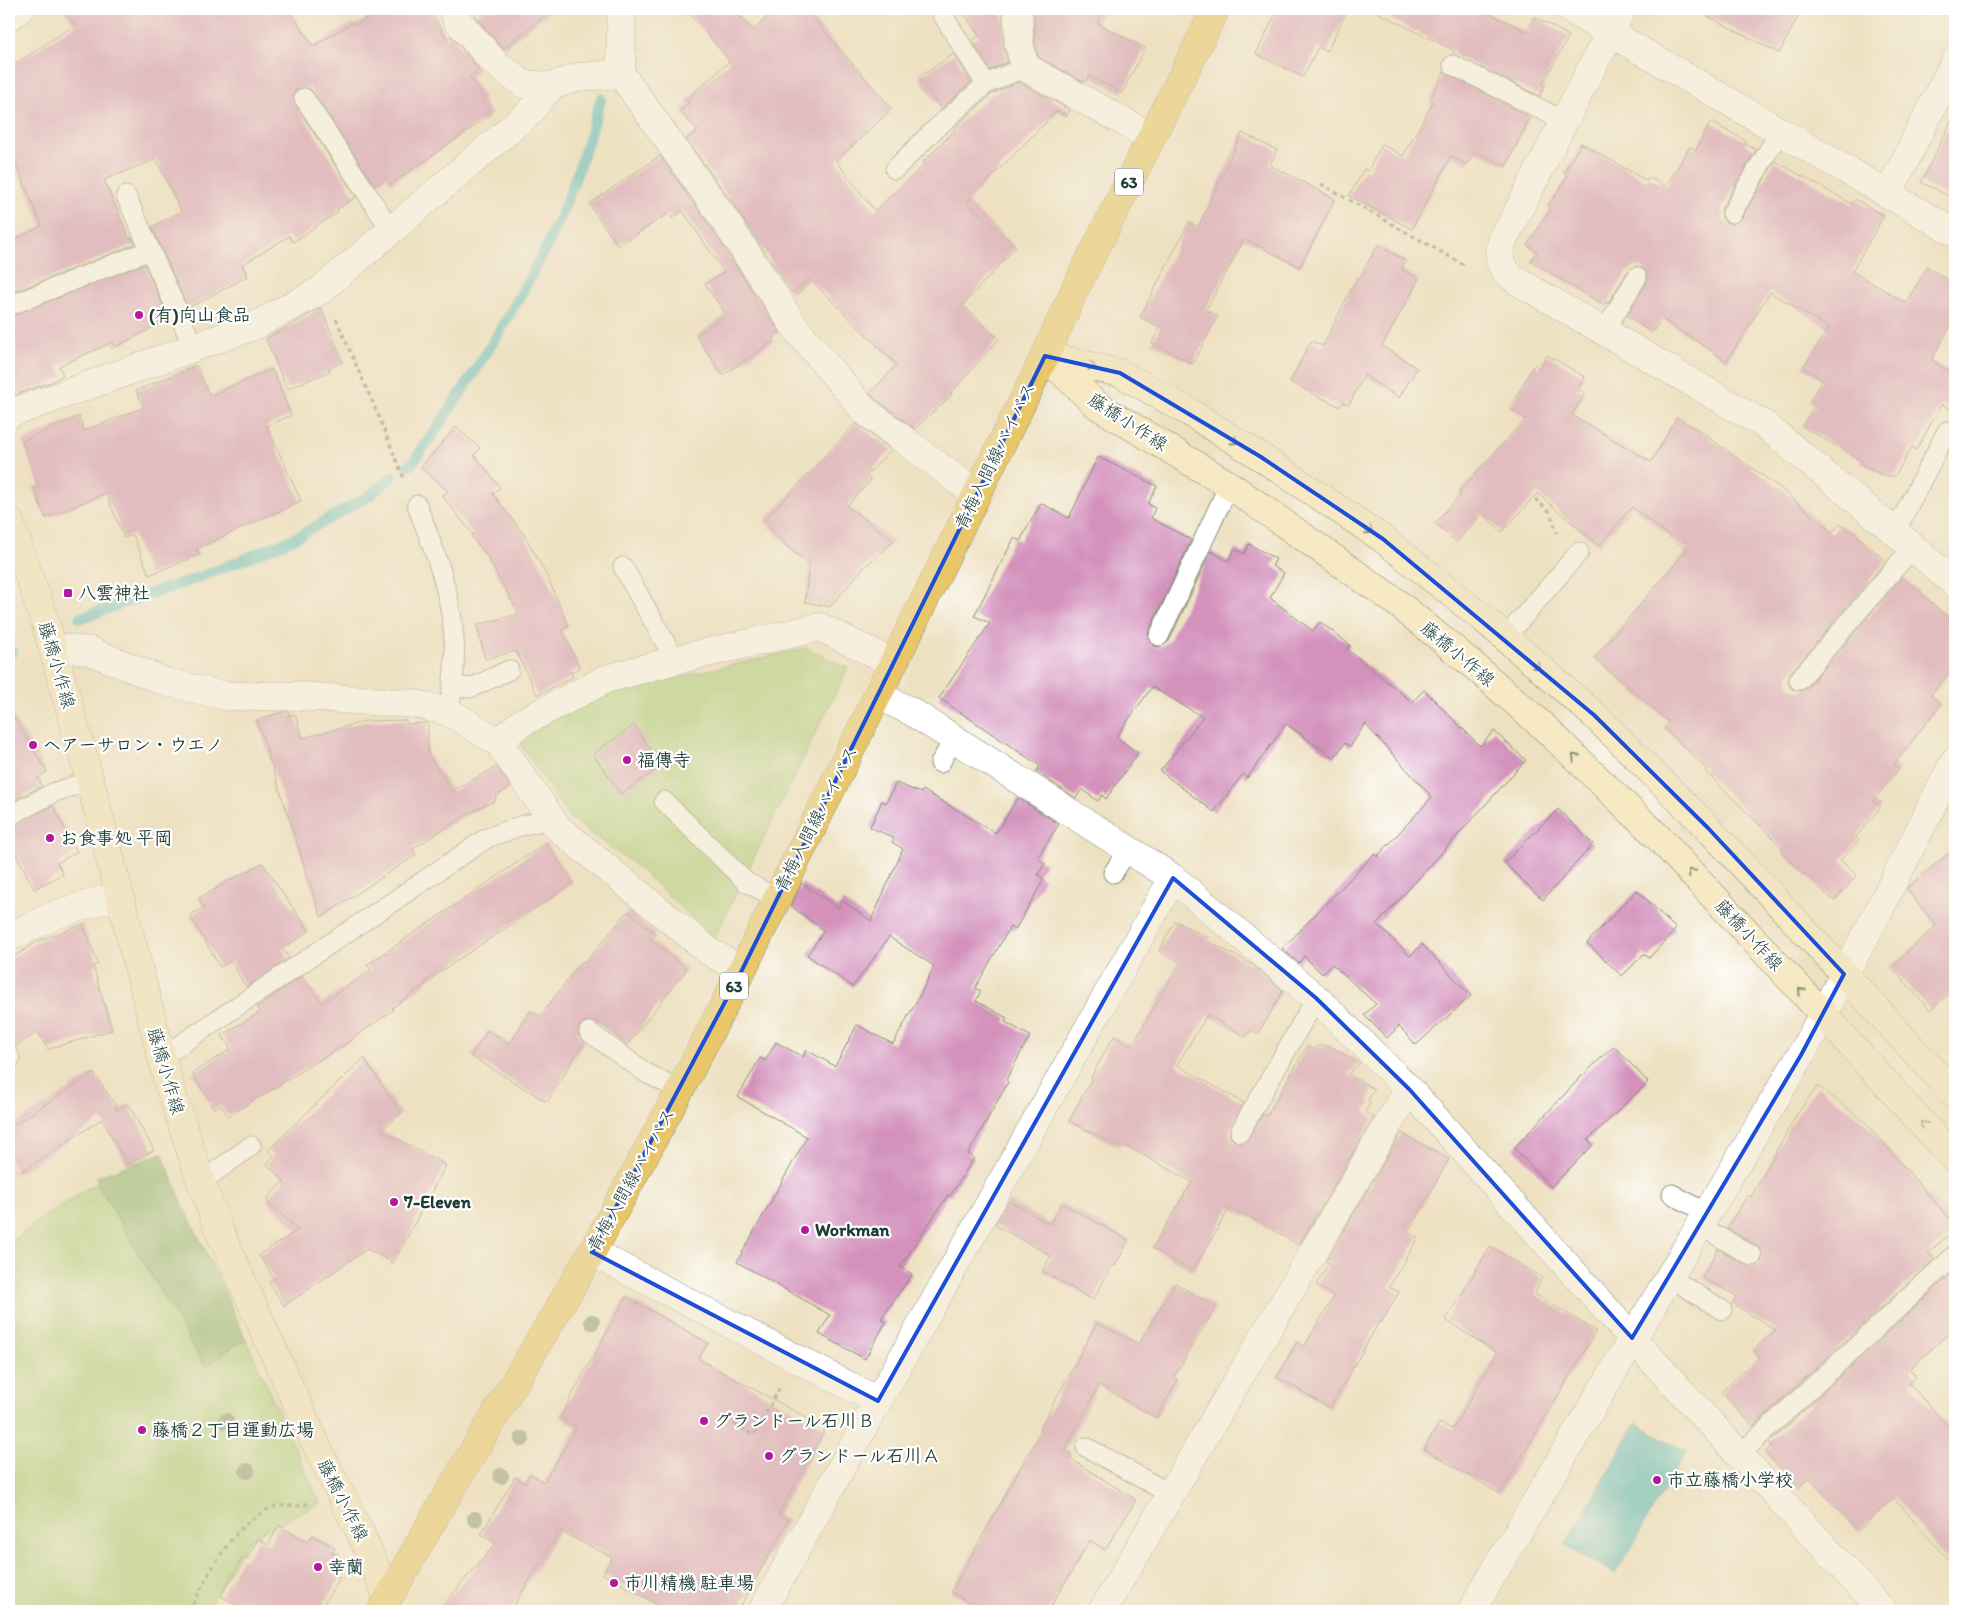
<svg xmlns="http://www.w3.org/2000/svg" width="1964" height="1620" viewBox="0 0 1964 1620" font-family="Itim,'Klee One',sans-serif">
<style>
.green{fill:#a7cf7a;stroke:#638657}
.forest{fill:#85b26a;stroke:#52784f}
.water{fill:#4cbac2;stroke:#367c7b}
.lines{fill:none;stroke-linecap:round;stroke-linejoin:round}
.stream{stroke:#4cbac2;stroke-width:11}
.building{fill:#d391bc}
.service-casing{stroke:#868f7b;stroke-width:21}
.minor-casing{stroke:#868f7b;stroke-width:29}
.tertiary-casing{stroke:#868f7b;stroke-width:29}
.secondary-casing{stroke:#868f7b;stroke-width:29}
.primary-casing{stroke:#868f7b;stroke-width:29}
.path{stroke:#868f7b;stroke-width:3;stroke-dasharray:4 4;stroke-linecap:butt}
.service{stroke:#fff;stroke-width:19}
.minor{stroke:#fff;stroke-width:28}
.tertiary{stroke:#fff;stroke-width:28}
.secondary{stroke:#f6e9c3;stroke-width:28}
.primary{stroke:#e9c769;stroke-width:28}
.tree{fill:#8f9b7e}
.oneway{stroke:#8a937c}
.marked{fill:none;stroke:#1d4ed8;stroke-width:4;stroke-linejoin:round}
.poi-dot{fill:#b5179e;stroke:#fff;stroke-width:2}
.labels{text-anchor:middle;stroke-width:4.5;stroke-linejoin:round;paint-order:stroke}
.shield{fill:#fff;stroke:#627771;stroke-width:1}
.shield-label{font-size:16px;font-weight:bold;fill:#1f3d34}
.poi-label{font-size:18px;font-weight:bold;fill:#1f3d34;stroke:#fff;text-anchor:start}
.street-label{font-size:18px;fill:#1f3d34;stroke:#fff}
</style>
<rect width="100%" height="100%" fill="#fff"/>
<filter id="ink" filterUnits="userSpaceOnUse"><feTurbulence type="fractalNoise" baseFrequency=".02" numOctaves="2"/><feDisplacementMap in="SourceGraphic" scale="10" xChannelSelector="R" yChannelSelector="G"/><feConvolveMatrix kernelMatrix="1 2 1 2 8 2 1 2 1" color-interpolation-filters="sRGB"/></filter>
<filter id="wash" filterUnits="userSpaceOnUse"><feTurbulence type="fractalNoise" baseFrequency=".0096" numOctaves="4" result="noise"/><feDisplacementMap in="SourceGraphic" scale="20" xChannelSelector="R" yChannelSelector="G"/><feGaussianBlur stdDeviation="1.12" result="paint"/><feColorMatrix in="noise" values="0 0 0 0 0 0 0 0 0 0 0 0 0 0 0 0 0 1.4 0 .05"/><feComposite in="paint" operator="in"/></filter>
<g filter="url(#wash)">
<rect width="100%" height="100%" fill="#eee1c2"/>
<path class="green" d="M806,648L848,668L714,938L641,870L569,817L516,737L613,692Z
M97,1183L205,1367L234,1346L246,1340L320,1503L263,1531L246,1543L206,1611H9V1243L43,1217Z"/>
<path class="forest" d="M162,1153L184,1207L215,1270L246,1340L234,1346L205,1367L98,1183L96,1177Z"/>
<path class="water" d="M1636,1423L1687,1452L1615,1574L1565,1545Z"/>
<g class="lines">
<path class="stream" d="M408,466L412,464C460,397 505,327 542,255C568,206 585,152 601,99
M80,618L198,578L293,539L369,496L392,477
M9,654L13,652"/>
</g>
<g id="blocks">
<path class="building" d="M63,9H289L313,46L354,22L355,25L382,9H429L447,39L451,36L479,69L470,77L485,98L482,100L492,114L391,184L387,177L375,185L313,92L309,88H298L294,93L295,104L356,197L337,209L338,212L293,242L289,236L242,265L248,276L188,308L152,227L181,211L156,159L104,180L130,239L132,238L135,244L9,294V242L42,226L9,148V68L75,25Z
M484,9H553L503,49L475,16Z
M686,9H734L753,31L775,9H805L892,109L836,161L875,211L925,164L923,162L955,130L954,128L992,94L1019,82L1070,110L1067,116L1057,111L967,202L1016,247L963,305L999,339L950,394L952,395L915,429L875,399L870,393L897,365L810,279L792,293L733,204L686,139L698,131L680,111L689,103L686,100L730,61Z
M961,9H1002L1003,45L1008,62L990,70L972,41L979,36Z
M1038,9H1103L1097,23L1145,48L1122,93L1089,76L1086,81L1084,80L1083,82L1038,57L1035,42L1034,18Z
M1278,9H1348L1327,51L1318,47L1303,77L1256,54Z
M1371,9H1481L1527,32L1535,17L1569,36L1542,85L1545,86L1540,96L1453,54L1455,51Z
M1694,9H1802L1779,53Z
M954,54L971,82L941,109L919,77Z
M1444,72L1530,117L1506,166L1475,151L1467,165L1451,156L1412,229L1349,196L1364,169L1368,171L1382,144L1403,156L1433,102L1430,100Z
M1955,114V199L1921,182Z
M1711,122L1746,141L1745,144L1756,150L1722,208V218L1726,222L1732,224L1741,219L1775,161L1852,204L1855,199L1884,216L1852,271L1906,303L1927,267L1955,284V319L1931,360L1955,375V412L1942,404L1916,450L1912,447L1895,476H1884L1860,463L1862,461L1802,426L1815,405L1809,401L1822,380L1803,367L1829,328L1770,292L1727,361L1662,319L1652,333L1627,316L1647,282V272L1642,267L1637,266L1628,271L1608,303L1606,302L1604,305L1531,261L1537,252L1527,245L1550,210L1547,208L1568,176L1564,173L1581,143L1647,181L1649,177L1666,187L1690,146L1696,150Z
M1242,133L1277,150L1270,165L1335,199L1300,267L1244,239L1206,310L1218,316L1193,364L1152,343L1160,327L1140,317L1189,222L1198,227Z
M660,156L707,222L780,332L773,336L774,341L723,375L696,336L726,315L705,284L724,272L683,211L672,218L669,213L618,246L589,204Z
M1378,245L1406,261L1401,269L1419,279L1382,346L1417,368L1399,398L1364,375L1349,405L1343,402L1340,407L1290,382L1311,341L1323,346L1357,277L1359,278Z
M144,264L169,319L116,347L113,342L59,366L63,376L51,382L9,397V317Z
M321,308L343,362L329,368L330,371L287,389L266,339Z
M1547,355L1585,377L1577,389L1585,393L1572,415L1651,462L1677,417L1710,437L1709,438L1779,487L1832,533L1840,524L1849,531L1850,529L1886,561L1790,673L1788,683L1792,689L1802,691L1808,687L1902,577L1955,623V666L1931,695L1941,704L1894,764L1899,769L1873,801L1881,807L1856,837L1859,840L1840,860L1857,875L1834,901L1781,852L1784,849L1705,771L1707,769L1664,728L1669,722L1594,658L1687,550L1632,507L1599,546L1537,493L1502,532L1482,513L1457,542L1435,523L1461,494L1459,492L1526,418L1509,408L1534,365L1539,368Z
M196,365L210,396L272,369L291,415L267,426L301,501L196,549L199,555L149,575L133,535L124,538L106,493L46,518L33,488L39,485L22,441L79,416L84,431L144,407L136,391Z
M856,423L891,450L866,476L871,480L847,506L894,541L863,568L830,607L805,602L809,564L790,549L764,521Z
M456,427L480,448L474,455L500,487L493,494L525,536L547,576L569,627L562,630L580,668L571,672L573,677L537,695L516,651L485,659L477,625L519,614L487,556L471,536L473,534L442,496L448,491L421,467Z
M1098,457L1157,486L1148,504L1155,508L1151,518L1191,540L1149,631L1148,637L1154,646L1160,647L1169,641L1211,551L1228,561L1235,549L1244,554L1249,544L1276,559L1272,566L1284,573L1270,598L1313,631L1320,622L1350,645L1347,649L1412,702L1424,690L1480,746L1494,731L1526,760L1377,924L1410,956L1422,944L1471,996L1416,1045L1399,1026L1387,1038L1364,1015L1376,1004L1332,964L1322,974L1304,956L1299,963L1282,949L1374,854L1377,857L1432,797L1365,724L1350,747L1345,743L1334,758L1286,724L1247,778L1243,774L1214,812L1160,771L1203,717L1152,687L1116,737L1138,753L1106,799L1102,795L1098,801L1082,789L1076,798L1036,772L1040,766L939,698L990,623L974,616L1014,538L1020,541L1041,503L1069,518Z
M9,709L47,772L38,778L42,786L9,803Z
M282,712H288L289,716L295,714L303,738L366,721L406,720V724L428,723V754L452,791L497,767L511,787L495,797L496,800L468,814L412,849L416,855L321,917L257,720Z
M634,725L662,766L621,794L593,754Z
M896,783L921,793L923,790L996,833L1018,798L1059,824L1037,858L1045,863L1038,875L1044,879L1015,930L1010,927L975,988L981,991L976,1001L1007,1018L1005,1022L1030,1036L1006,1080L1008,1082L968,1154L974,1158L950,1196L948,1195L900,1267L912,1274L881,1319L886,1322L865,1359L819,1334L830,1315L737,1262L807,1137L738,1097L760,1058L765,1061L776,1042L803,1057L806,1050L835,1066L857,1025L893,1044L921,993L934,966L889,937L853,987L807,955L824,931L791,906L802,883L838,908L843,901L871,921L903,849L892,842L894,838L870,827L882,801L886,803Z
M53,806L77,852L57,863L63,874L34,889L9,840V827Z
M1558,809L1593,844L1543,900L1504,863Z
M546,843L573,883L425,982L426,984L392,1008L393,1010L352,1039V1040L228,1116L220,1105L214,1109L192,1073L231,1049L222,1035L260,1012L257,1007L302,976L322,1003L371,970L367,965Z
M1955,848V989L1930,1010L1891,967L1936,926L1907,889L1909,886Z
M262,863L309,931L282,949L289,958L246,987L231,961L220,967L190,915L204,908L199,898Z
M1637,890L1676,929L1649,958L1644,954L1622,976L1587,943Z
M628,911L656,934L651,940L687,969L627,1045L597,1021L596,1023L591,1021L584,1022L580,1026L578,1031L579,1037L584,1042L547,1102L471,1056L488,1030L510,1044L530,1011L540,1016L582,961L585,963Z
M1175,921L1209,938L1208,941L1253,965L1283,991L1258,1034L1251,1030L1246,1037L1207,1015L1177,1065L1244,1103L1229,1132L1230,1137L1234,1141L1241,1143L1246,1141L1263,1114L1267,1116L1307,1046L1315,1050L1317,1046H1329L1360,1063L1348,1074L1374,1089L1368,1100L1371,1102L1365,1112L1374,1117L1299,1245L1247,1215L1246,1217L1230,1207L1193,1271L1152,1248L1192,1182L1121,1143L1119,1147L1069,1121L1092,1078L1091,1077L1114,1036L1132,1046L1180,962L1159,951Z
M83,924L98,964L93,966L112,1030L48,1049L38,1032L15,1047L9,1045V960L38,941Z
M1614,1046L1648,1082L1588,1140L1593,1145L1551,1187L1514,1148L1580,1078Z
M364,1058L401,1114L381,1130L446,1165L393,1263L367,1249L284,1306L269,1282L274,1279L259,1255L298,1230L266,1200L284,1181L267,1164L274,1156L268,1150Z
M94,1073L118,1109L115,1111L128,1104L154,1150L127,1165L102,1119L18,1174L9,1158V1128Z
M1818,1086L1865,1122L1955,1225V1229L1928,1253L1934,1259L1753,1426L1721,1392L1759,1357L1753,1350L1776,1330L1732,1303L1737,1296L1702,1278L1718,1249L1747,1266H1757L1761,1262L1763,1256L1758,1247L1727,1228L1748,1195L1751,1197L1797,1114Z
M1401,1133L1449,1159L1408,1232L1418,1238L1389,1287L1399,1292L1381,1323L1379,1322L1330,1408L1277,1377L1297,1342L1304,1347L1334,1296L1316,1285L1329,1263L1326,1261Z
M1009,1201L1050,1224L1061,1203L1129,1240L1115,1266L1113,1265L1093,1300L1042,1271L1051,1256L995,1225Z
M1490,1247L1542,1277L1535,1294L1596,1331L1500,1494L1424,1449L1439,1423L1453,1429L1497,1353L1446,1320Z
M1949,1276L1955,1283V1327L1910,1369L1916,1377L1909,1383L1955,1434V1568L1894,1498L1858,1531L1809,1478L1799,1488L1765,1452L1772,1446L1769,1443Z
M1175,1283L1216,1307L1174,1377L1178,1380L1156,1418L1099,1385L1065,1450L1071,1453L1069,1458L1136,1500L1105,1550L1090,1540L1048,1611H982L951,1592L1041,1431L1039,1430L1097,1323L1139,1344Z
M626,1297L708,1343L698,1359L826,1428L778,1515L788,1520L738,1611H670L603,1574L612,1557L559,1531L511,1611H438L496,1543L481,1534L515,1477L525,1483L530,1474L544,1482L577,1427L560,1417Z
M279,1525L307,1542L312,1535L335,1548L332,1553L341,1558L332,1573L340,1578L319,1611H248L221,1596L242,1558L246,1560L258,1539L268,1545Z"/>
</g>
</g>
<g filter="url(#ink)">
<use href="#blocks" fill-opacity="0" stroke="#868f7b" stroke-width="1"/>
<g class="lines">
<defs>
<path id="service" d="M939,9L986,84
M1453,65L1564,121
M304,98L391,230
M895,169L933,131L986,84L1025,67
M126,196L194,348
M1732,213L1780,131
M9,306L150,250
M1604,332L1637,277
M417,505C434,549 451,592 454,639C456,663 452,688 449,712
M1895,532L1947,431
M623,567L675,660
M1159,636L1229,485
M1505,638L1579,552
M1799,680L1913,547
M452,686L471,688L509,670
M940,763L954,739
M664,801L746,882L776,898
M9,816L55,792L90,781
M1113,873L1128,850
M589,1032L646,1073L680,1090
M9,1056L10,1059
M162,1057L487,838L520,826L551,819
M1240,1132L1316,998
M201,1182L251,1146
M1672,1194L1706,1213
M1699,1225L1752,1256
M1669,1277L1722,1310
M1086,1447L1170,1494
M1740,1454L1955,1255"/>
<path id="minor" d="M453,9L457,20L494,62L523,84L551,86L579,77L621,74L720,213L797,330L864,410L976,494
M621,9V74
M1018,9L1019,44L1025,67L1151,137
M1569,9L1955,233
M1622,9L1502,242C1496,262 1502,271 1519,282L1765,425L1895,532L1955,584
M9,17L20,9
M1888,194L1955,61
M9,414L256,325L321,290L528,114L551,86
M52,647L90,651L166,682L226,696H299L385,702L416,704L449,712L498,742L558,828L710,952L742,970
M878,695L912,712L1173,878L1316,998L1409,1089L1632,1338L1883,1611
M498,742L521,723L606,679L679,659L820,627L893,663
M9,937L57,914L119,895
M592,1252L878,1401
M762,1611L878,1401L1173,878
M1102,1611L1409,1089"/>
<path id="tertiary" d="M1471,1611L1801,1055L1878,912L1955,760"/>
<path id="secondary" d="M1045,356L1098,406L1229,485L1396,602L1473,665L1545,728L1660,839L1823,1014L1955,1160
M1046,356L1120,373L1189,412L1261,457L1383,539L1485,620L1594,715L1708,828L1810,937L1955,1095
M9,520L46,624L90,781L168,1082L201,1182L219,1230L277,1359L322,1458L361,1534L388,1598"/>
<path id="primary" d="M381,1611L434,1518L592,1252L680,1090L742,970L1045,356L1076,287L1216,9"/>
</defs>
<use href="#service" class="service-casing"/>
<use href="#minor" class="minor-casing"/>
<use href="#tertiary" class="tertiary-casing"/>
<use href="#secondary" class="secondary-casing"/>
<use href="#primary" class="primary-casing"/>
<path class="path" d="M1321,184L1466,266
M336,319L376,410L404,479
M1535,499L1550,512L1557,533
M727,1420L754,1435L780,1387
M189,1611C210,1574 227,1530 268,1509C281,1502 297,1509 309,1503"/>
<use href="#service" class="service"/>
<use href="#minor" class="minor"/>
<use href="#tertiary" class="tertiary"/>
<use href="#secondary" class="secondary"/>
<use href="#primary" class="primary"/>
</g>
<g class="tree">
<circle cx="592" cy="1322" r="8"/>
<circle cx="226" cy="1421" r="8"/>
<circle cx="522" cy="1439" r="8"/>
<circle cx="247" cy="1471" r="8"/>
<circle cx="501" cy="1476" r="8"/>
<circle cx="475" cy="1519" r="8"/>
</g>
<defs><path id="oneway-chevron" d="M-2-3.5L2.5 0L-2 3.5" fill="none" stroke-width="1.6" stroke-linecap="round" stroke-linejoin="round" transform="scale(1.25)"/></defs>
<g class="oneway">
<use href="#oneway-chevron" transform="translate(1092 366) rotate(13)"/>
<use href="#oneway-chevron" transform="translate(1235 441) rotate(32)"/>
<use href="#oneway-chevron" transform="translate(1370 531) rotate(34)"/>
<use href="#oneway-chevron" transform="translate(1537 666) rotate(41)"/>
<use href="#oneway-chevron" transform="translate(1575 757) rotate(-136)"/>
<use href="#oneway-chevron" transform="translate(1691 872) rotate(-133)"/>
<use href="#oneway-chevron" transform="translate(1801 991) rotate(-134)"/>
<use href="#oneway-chevron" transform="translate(1923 1124) rotate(-132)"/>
</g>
</g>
<path d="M0 0H1964V1620H0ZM1045,356L1120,373L1261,457L1383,539L1594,715L1708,828L1844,974L1801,1055L1632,1338L1409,1089L1316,998L1173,878L878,1401L592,1252L742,970Z" fill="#eee1c2" fill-opacity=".55" fill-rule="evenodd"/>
<path class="marked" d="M1045,356L1120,373L1261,457L1383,539L1594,715L1708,828L1844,974L1801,1055L1632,1338L1409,1089L1316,998L1173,878L878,1401L592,1252L742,970Z"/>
<g class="poi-dot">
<circle cx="139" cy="315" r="5"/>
<rect x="63" y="588" width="10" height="10" rx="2.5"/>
<circle cx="33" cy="745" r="5"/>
<circle cx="627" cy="760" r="5"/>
<circle cx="50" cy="838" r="5"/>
<circle cx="394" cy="1202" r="5"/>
<circle cx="805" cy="1230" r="5"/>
<circle cx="704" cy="1421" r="5"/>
<circle cx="142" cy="1430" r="5"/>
<circle cx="769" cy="1456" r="5"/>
<circle cx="1657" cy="1480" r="5"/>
<circle cx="318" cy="1567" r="5"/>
<circle cx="614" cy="1583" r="5"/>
</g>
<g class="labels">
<g class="shield">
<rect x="1115" y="168.5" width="28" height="27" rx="4"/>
<rect x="720" y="972.5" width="28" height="27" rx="4"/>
</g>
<g class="shield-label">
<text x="1129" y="188">63</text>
<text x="734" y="992">63</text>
</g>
<g class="poi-label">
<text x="149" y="321">(有)向山食品</text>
<text x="78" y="599">八雲神社</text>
<text x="43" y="751">ヘアーサロン・ウエノ</text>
<text x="637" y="766">福傳寺</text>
<text x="60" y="844">お食事処 平岡</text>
<text x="404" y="1208">7-Eleven</text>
<text x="815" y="1236">Workman</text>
<text x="714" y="1427">グランドール石川Ｂ</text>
<text x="152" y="1436">藤橋２丁目運動広場</text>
<text x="779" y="1462">グランドール石川Ａ</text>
<text x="1667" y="1486">市立藤橋小学校</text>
<text x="328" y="1573">幸蘭</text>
<text x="624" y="1589">市川精機 駐車場</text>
</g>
<g class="street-label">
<text transform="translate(1128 422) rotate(33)" y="6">藤橋小作線</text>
<text transform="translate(995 456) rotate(-64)" y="6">青梅入間線バイパス</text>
<text transform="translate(1458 654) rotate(40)" y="6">藤橋小作線</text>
<text transform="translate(57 665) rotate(74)" y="6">藤橋小作線</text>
<text transform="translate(816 819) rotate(-63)" y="6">青梅入間線バイパス</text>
<text transform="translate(1749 935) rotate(47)" y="6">藤橋小作線</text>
<text transform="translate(166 1071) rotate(74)" y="6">藤橋小作線</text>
<text transform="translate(631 1180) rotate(-61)" y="6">青梅入間線バイパス</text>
<text transform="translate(343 1500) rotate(63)" y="6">藤橋小作線</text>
</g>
</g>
<rect width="1964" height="1620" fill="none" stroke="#fff" stroke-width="30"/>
</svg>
